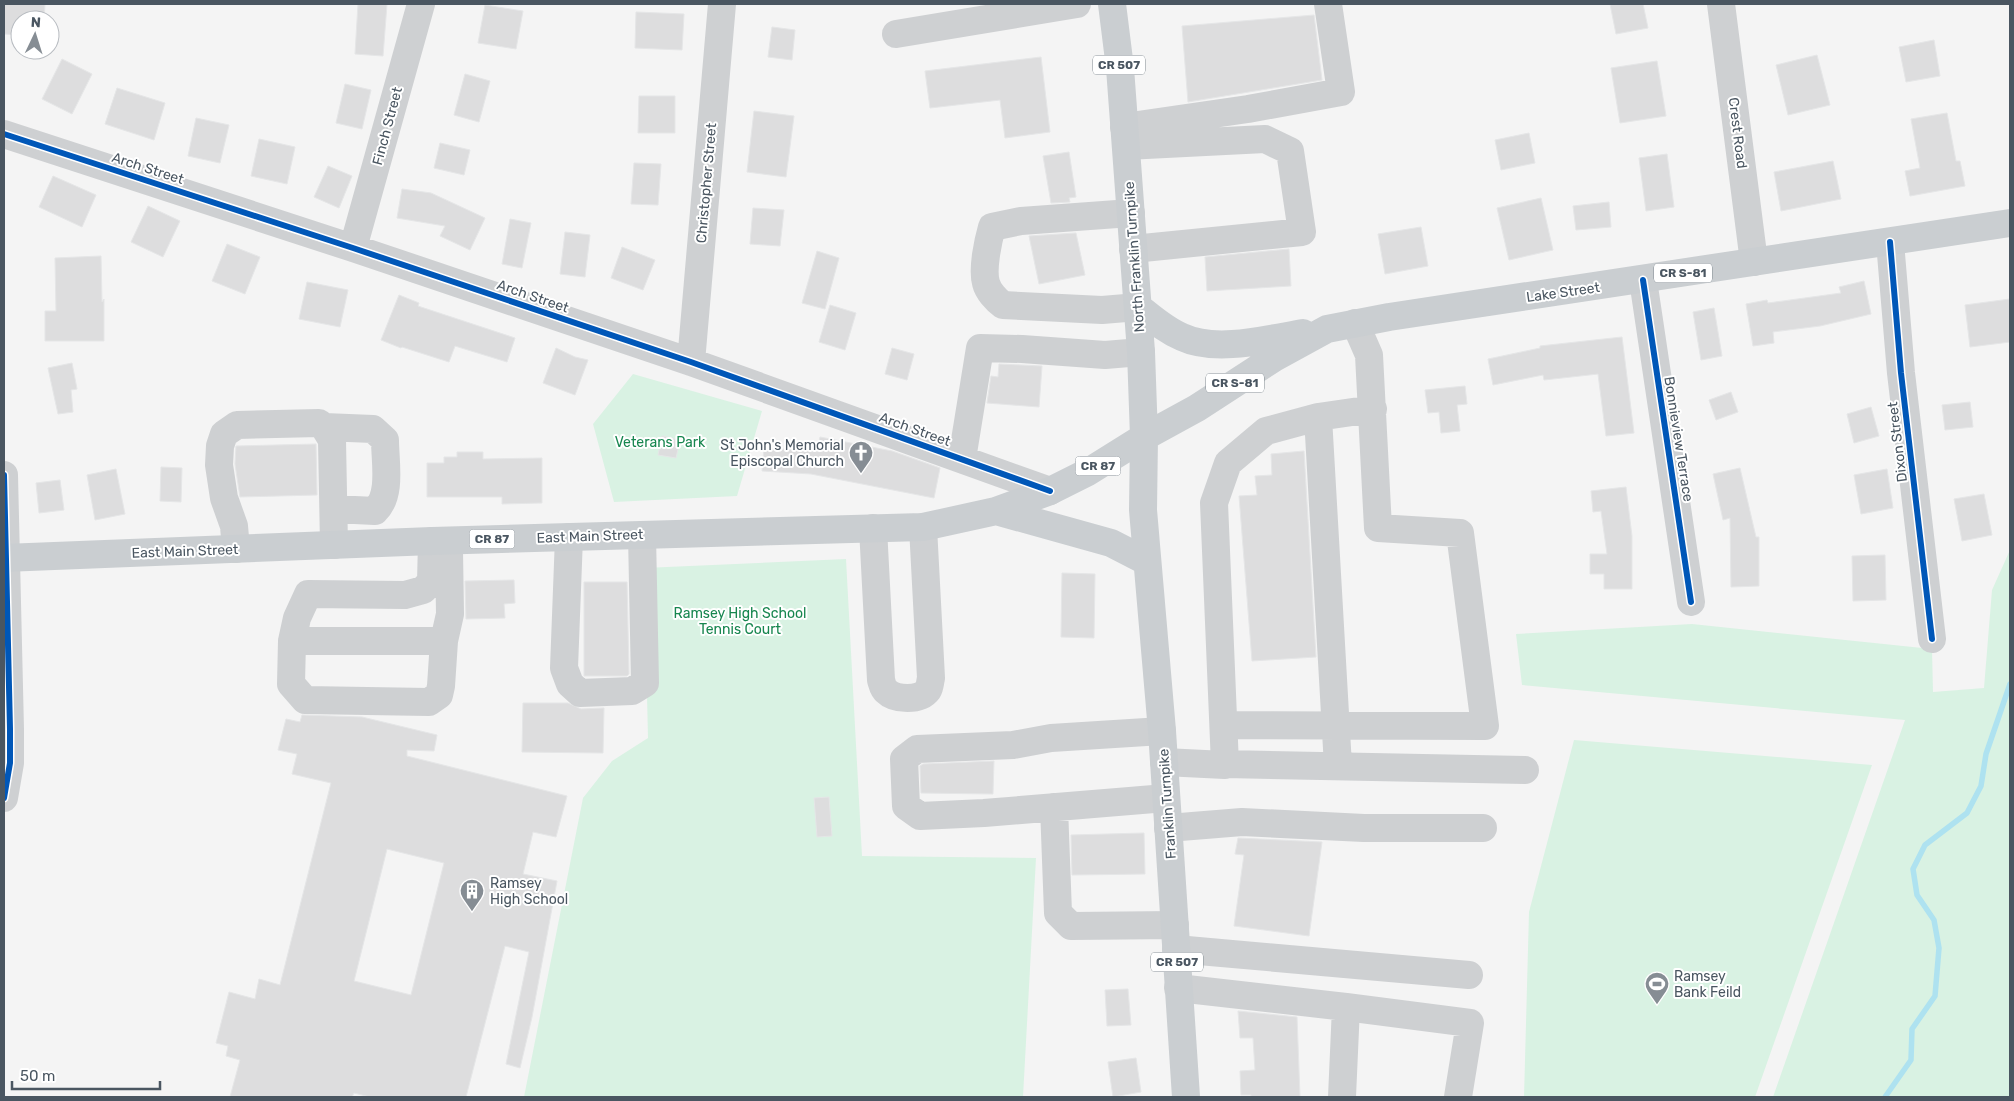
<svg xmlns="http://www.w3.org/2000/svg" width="2014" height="1101" viewBox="0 0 2014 1101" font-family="Rubik,sans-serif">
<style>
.green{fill:#d9f2e3}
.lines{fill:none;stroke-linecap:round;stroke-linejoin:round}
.stream{stroke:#aee2f0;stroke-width:5.5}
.building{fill:#ddddde;stroke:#e5e6e7;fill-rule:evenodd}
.minor{stroke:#ced0d2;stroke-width:28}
.major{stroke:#caced1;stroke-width:28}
.cycleway-casing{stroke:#fff;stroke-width:9}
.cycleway{stroke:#0057b8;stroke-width:6}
.labels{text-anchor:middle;stroke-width:4;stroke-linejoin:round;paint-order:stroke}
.shield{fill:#fff;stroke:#808990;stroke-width:1}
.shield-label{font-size:12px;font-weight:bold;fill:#4a5661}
.street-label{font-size:14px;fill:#4a5661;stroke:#fff}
.park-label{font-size:14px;fill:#17864f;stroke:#fff}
.poi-label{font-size:14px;fill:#4a5661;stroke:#fff;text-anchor:start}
</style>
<rect width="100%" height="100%" fill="#f4f4f4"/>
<path class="green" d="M633,374L762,411L737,496L614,502L593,424Z
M2010,550V1097H1773L1905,720L1522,685L1516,634L1692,624L1932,649L1933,692L1984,688L1992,590Z
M846,559L862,856L1036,858L1023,1097H524L583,798L612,761L648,738L644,568Z
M1574,740L1872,765L1755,1097H1524L1529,912Z"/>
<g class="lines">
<path class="stream" d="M1885,1097L1911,1060L1912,1029L1935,996L1939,948L1934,920L1917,895L1913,869L1925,845L1967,813L1981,786L1986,754L2010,684"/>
</g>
<path class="building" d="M4,4H45L44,20H20V35L4,34Z
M358,4H387L383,56L355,54Z
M1610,4H1643L1648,28L1616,34Z
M485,5L523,11L516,49L478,43Z
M636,12L684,14L682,50L635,48Z
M1314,15L1322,80L1188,102L1182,26Z
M772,27L795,30L792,60L768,57Z
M1934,40L1940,76L1906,82L1899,47Z
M1817,55L1830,105L1788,115L1776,65Z
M1041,57L1050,132L1005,138L1000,100L930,108L925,71Z
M62,59L92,74L72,114L42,99Z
M1657,61L1666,116L1620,123L1611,68Z
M465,74L490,81L479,122L454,115Z
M345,84L371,90L362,129L336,123Z
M117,88L165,103L154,140L105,124Z
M639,96H675V133H638Z
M754,111L794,116L786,177L747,172Z
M1947,113L1956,161H1960L1965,186L1910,196L1905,171L1920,168L1911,119Z
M196,118L229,125L220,163L188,156Z
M1529,133L1535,163L1501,170L1495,140Z
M259,139L295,147L287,184L251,176Z
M440,143L470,150L464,175L434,168Z
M1069,152L1076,197L1069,198L1070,202L1051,203L1043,156Z
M1667,154L1674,207L1646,211L1639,158Z
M1833,161L1841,199L1781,211L1774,172Z
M634,163L661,164L658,205L631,204Z
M328,166L352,176L339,208L314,197Z
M53,176L96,195L82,227L39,207Z
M402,189L431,193L485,218L470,250L440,236L445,226L397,218Z
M1541,198L1553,250L1509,260L1497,208Z
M1609,202L1611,227L1576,230L1573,206Z
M148,206L180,221L163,257L131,242Z
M753,208L784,210L780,246L750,244Z
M510,219L531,223L522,268L502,264Z
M1421,227L1428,266L1385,274L1378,234Z
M565,232L590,235L585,277L560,274Z
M1076,233L1085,275L1039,284L1029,236Z
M227,244L260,257L245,294L212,281Z
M622,247L655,260L643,290L611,278Z
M1289,249L1291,286L1207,291L1205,257Z
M817,251L839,258L825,309L802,303Z
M101,256L102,302L104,299V341H45V311H56L55,258Z
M1864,281L1871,314L1820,326L1773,332L1774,343L1753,346L1746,304L1767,300L1768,303L1841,293L1839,287Z
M307,282L348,290L340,327L299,319Z
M399,295L419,303L418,306L515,338L507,362L455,346L449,362L402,347L401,348L381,340Z
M2010,299V342L1970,347L1965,305Z
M830,305L856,313L845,350L819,342Z
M1714,308L1722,356L1701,360L1693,312Z
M1622,337L1634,433L1606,436L1598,374L1544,380L1543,375L1493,385L1488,359L1540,348V346Z
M556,348L575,357L588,360L575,395L543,383Z
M892,348L914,354L907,380L885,374Z
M72,363L77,389L71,390L73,412L58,414L48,368Z
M999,364L1042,366L1039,407L987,403L991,376L998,377Z
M1465,386L1467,404L1457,405L1460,431L1441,433L1439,412L1428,413L1425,390Z
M1731,392L1738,412L1716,420L1709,400Z
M1970,402L1973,427L1945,430L1942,405Z
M1871,407L1879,436L1854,443L1847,414Z
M662,436L680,440L676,458L658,455Z
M820,437L892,451L940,468L934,498L811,474L762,471L764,448L817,451Z
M316,444L317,495L240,497L235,464L236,446Z
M1304,451L1316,657L1252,661L1239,496L1257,495L1255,476L1272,475L1271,454Z
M457,452H483V459L542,458V503L502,504V497H427V463H444V457H457Z
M161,467L182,468L181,502L160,501Z
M1740,468L1756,537H1759V586L1731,587L1730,518L1723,520L1713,474Z
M116,469L125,514L95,520L87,475Z
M1887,469L1893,508L1861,514L1854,475Z
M60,480L64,510L39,513L36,483Z
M1626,487L1632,536V589H1604V574H1590V554H1607L1601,511L1593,512L1591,491Z
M1984,494L1992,535L1962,541L1954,499Z
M1885,555L1886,600L1853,601L1852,556Z
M1062,573L1095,574L1094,638L1061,637Z
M514,580L515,603L504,604L505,618L466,619L465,581Z
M584,582H627L629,674L627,676H584Z
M523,703H568L581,709L604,708L603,753L522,752Z
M302,715L362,717L437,735L434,751L407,750V756L567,796L556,837L533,832L523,874L557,881L532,1017L520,1068L506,1064L529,952L505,946L466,1097H370L354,1093L352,1097H230L240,1060L226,1056L228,1046L216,1043L229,992L255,999L259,979L280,985L331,783L292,774L297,754L278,750L286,719L300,722ZM387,849L444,863L411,995L354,981Z
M994,761L993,794L921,793L920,766L923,764Z
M829,797L832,836L817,837L814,798Z
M1144,833L1145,874L1072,875L1071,835Z
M1238,838L1322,842L1309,936L1234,926L1244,855L1235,854Z
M1128,989L1131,1025L1107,1026L1105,990Z
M1238,1011L1297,1017L1300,1097H1251V1095H1241L1240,1071L1255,1070L1253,1038H1240Z
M1136,1058L1141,1092L1113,1097L1108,1062Z"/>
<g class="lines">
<path class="minor" d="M1721,4L1754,262
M896,34L1077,4
M1124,127L1248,109L1341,92L1328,4
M4,134L353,248L691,362L1050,491
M1126,146L1265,139L1290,151L1302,232L1133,249
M1131,213L1021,221L992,227C988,241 982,269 986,283C988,291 996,300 1003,305L1102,310L1138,307
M1890,242L1901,373L1932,639
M353,248L421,4
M1643,280L1691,602
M691,362L722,4
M1318,417L1338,766
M324,427L373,429L385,440C385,462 392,495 375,511L334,509
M962,459L980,348L1022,349L1105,355L1141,352
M4,475L10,729V763L4,798
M873,528L881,680C882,683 883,689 886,691C895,700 920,701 928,690C930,687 930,682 931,678L923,527
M569,537L564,668L570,684L580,693L632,691L645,683L642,535
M432,541L431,582L423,590L405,595L308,594L297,618L292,641H444
M236,549L234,526L224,498L219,465L220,446L224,434L237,425L319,423L324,427L332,440L334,545
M292,641L291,684L305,700L429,702L439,695L441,686L444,641L450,614L449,551
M1224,725L1485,726L1460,533L1378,528L1369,355L1355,323
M1162,731L1051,738L1013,745L917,749L904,759L906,806L920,816L984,813L1166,798
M1164,762L1225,765L1214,503L1228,463L1266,431L1318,417L1373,409
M1225,764L1525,770
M1054,807L1058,913L1071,926L1175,925
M1168,828L1242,822L1364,828H1483
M1176,949L1469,975
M1178,988L1346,1007L1342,1097
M1346,1007L1470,1023L1458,1097"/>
<path class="major" d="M1112,4L1120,68L1141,352L1144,437L1143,510L1162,731L1186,1097
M1138,307C1152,318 1165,330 1182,337C1216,353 1268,339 1303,333
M996,511L1111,543L1146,561
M4,558L432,541L923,527L996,511L1050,491L1088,472L1144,437L1197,408L1274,358L1327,329L1389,317L2010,223"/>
<defs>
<path id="cycleway" d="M4,134L353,248L691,362L1050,491
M1890,242L1901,373L1932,639
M1643,280L1691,602
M4,475L10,729V763L4,798"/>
</defs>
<use href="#cycleway" class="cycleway-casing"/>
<use href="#cycleway" class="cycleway"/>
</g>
<defs>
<symbol id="church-pin" viewBox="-11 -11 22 30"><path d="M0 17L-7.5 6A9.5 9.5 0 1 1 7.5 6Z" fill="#868d94" stroke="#fff"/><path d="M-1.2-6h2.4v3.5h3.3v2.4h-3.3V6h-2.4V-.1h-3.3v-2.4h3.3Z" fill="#fff"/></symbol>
<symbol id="building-pin" viewBox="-11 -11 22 30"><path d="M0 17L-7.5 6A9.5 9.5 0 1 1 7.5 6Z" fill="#868d94" stroke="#fff"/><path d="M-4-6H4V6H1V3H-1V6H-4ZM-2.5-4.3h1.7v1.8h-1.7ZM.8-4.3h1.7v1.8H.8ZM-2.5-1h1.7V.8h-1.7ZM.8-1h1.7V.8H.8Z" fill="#fff"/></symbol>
<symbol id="stadium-pin" viewBox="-11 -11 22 30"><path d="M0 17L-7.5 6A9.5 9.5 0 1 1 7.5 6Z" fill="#868d94" stroke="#fff"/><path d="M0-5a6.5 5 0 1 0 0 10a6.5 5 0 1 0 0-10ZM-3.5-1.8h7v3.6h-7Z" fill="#fff"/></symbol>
</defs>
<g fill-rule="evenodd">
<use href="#church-pin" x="847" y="439" width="28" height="38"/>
<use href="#building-pin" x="458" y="877" width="28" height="38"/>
<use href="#stadium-pin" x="1643" y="970" width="28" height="38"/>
</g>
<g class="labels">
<g class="shield">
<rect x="1093" y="55.5" width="52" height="19" rx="4"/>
<rect x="1654" y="263.5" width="58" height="19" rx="4"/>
<rect x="1206" y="373.5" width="58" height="19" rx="4"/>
<rect x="1075.5" y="456.5" width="45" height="19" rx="4"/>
<rect x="469.5" y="529.5" width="45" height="19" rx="4"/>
<rect x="1151" y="952.5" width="52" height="19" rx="4"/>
</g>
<g class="shield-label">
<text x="1119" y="69">CR 507</text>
<text x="1683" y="277">CR S-81</text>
<text x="1235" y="387">CR S-81</text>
<text x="1098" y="470">CR 87</text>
<text x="492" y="543">CR 87</text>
<text x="1177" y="966">CR 507</text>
</g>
<g class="street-label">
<text transform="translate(387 126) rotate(-75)" y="5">Finch Street</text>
<text transform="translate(1738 133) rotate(83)" y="5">Crest Road</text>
<text transform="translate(148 168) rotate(18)" y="5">Arch Street</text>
<text transform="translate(706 183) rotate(-85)" y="5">Christopher Street</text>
<text transform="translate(1134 257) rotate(-94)" y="5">North Franklin Turnpike</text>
<text transform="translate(1563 292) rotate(-8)" y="5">Lake Street</text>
<text transform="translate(533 296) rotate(19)" y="5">Arch Street</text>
<text transform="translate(915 429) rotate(20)" y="5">Arch Street</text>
<text transform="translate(1679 439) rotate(81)" y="5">Bonnieview Terrace</text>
<text transform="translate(1897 442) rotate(-97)" y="5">Dixon Street</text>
<text transform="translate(590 536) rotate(-2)" y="5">East Main Street</text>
<text transform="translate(185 551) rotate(-2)" y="5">East Main Street</text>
<text transform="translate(1167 804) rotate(-94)" y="5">Franklin Turnpike</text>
</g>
<g class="park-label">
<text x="660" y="447">Veterans Park</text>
<text x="740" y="618">Ramsey High School<tspan x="740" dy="16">Tennis Court</tspan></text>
</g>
<g class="poi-label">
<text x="844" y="450" text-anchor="end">St John's Memorial<tspan x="844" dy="16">Episcopal Church</tspan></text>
<text x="490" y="888">Ramsey<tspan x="490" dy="16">High School</tspan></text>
<text x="1674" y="981">Ramsey<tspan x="1674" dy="16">Bank Feild</tspan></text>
</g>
</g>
<rect width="2014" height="1101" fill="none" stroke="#4a5661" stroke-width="10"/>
<g transform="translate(35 35) rotate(4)"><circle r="24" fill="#ffffff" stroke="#b7bbc0"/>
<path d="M0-4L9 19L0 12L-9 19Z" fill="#868d94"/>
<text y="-8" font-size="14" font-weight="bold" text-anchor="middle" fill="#4a5661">N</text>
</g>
<path d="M12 1081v8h148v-8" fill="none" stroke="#4a5661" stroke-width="2.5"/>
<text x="20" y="1081" font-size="15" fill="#4a5661" stroke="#ffffff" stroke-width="4" paint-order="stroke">50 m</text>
</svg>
